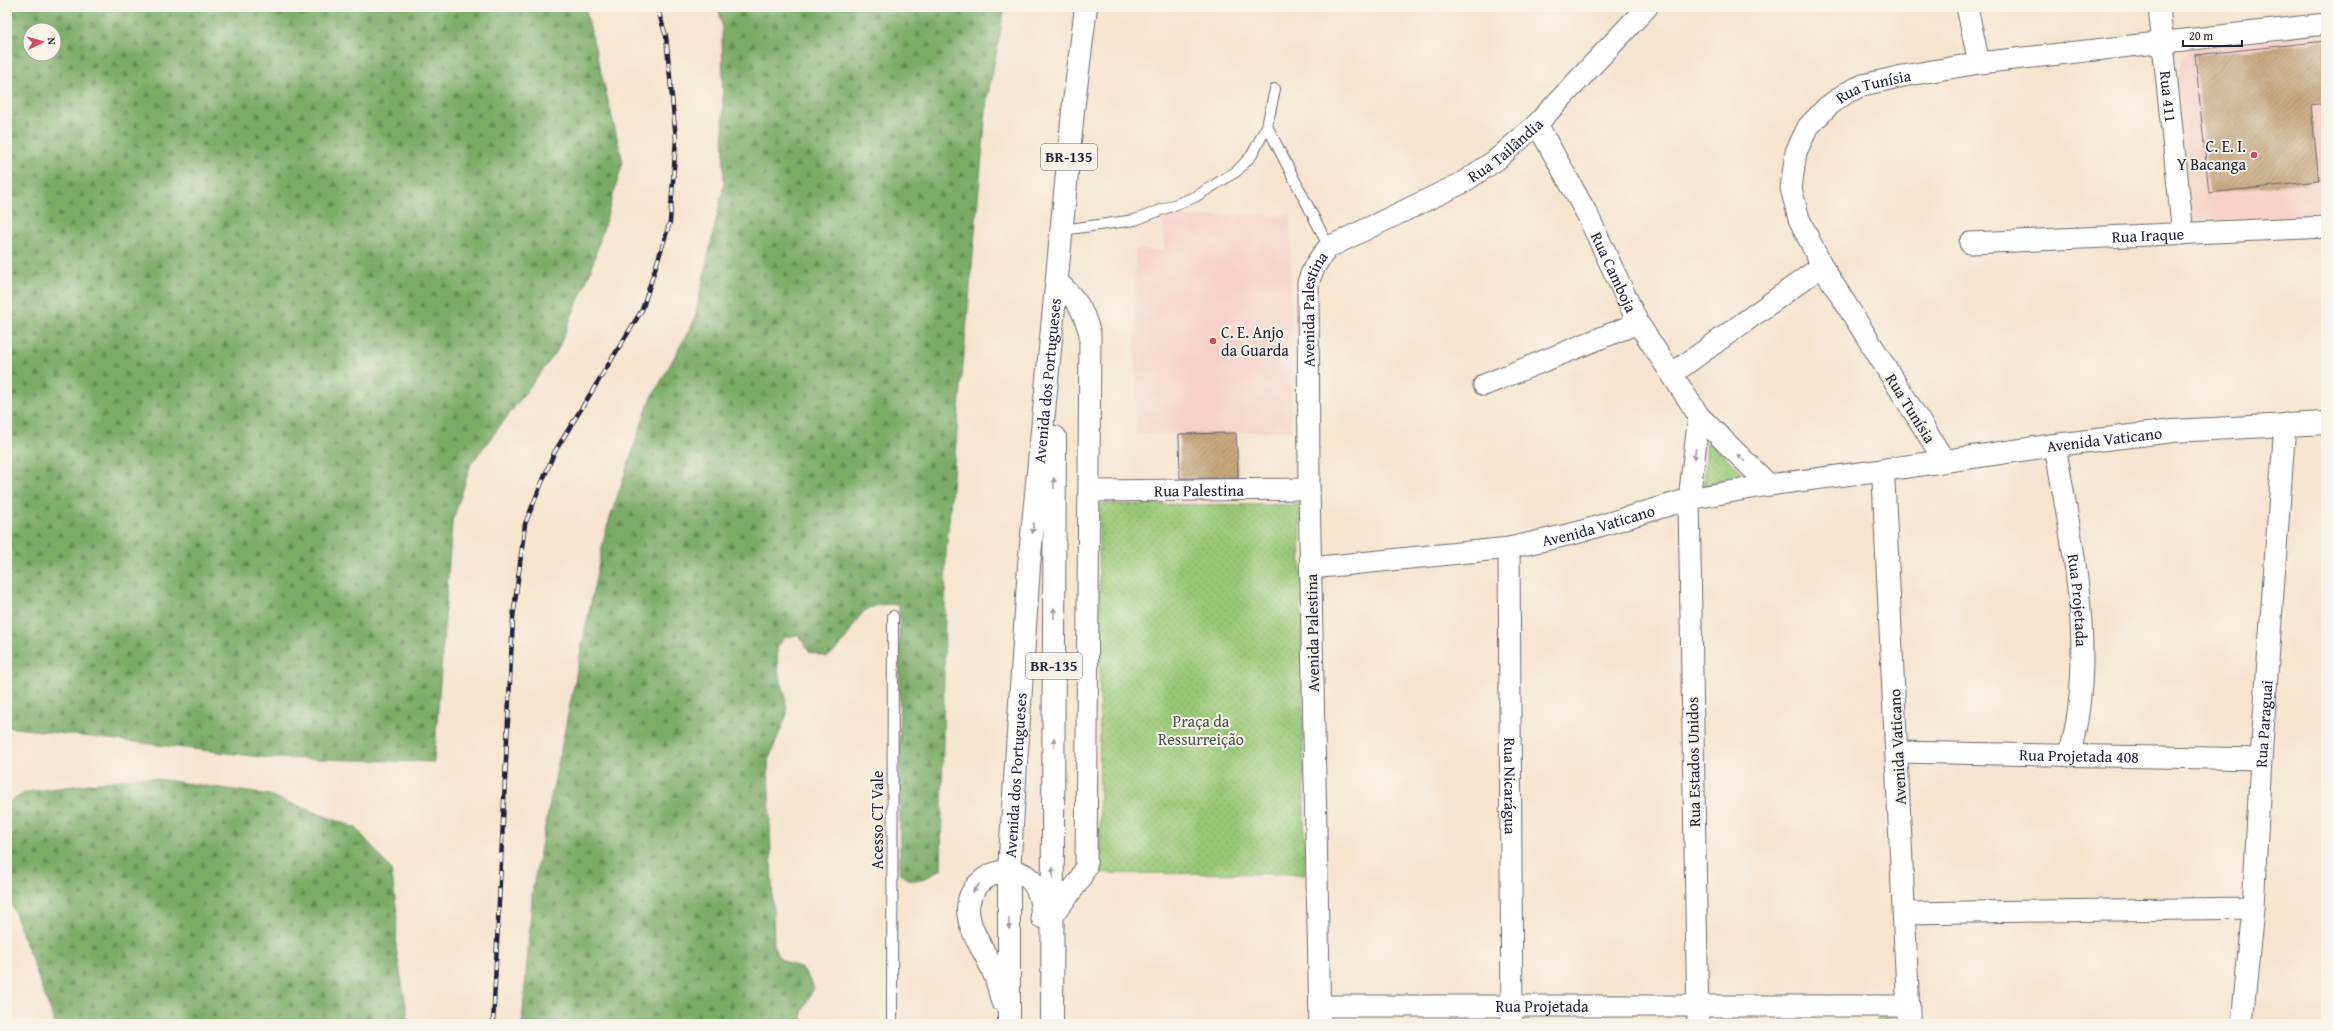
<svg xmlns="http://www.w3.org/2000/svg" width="2333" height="1031" viewBox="0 0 2333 1031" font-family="'Gentium Book Plus',serif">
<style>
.built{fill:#f7d1c8}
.forest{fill:url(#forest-firs);stroke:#4e6752;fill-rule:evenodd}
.park{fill:url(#park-dots);stroke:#5d7559}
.building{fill:url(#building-hatch)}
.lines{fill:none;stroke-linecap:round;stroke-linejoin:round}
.service-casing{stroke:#6c666f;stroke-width:12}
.minor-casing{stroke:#6c666f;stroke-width:23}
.tertiary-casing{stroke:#6c666f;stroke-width:24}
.trunk-casing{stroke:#6c666f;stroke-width:24}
.service{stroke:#fff;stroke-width:10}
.minor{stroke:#fff;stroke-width:21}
.tertiary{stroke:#fff;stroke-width:22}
.trunk{stroke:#fff;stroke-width:22}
.rail-casing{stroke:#22223b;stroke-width:4.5}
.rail{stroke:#f7f3e8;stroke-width:3;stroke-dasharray:9;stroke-linecap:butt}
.oneway{fill:#9c9ca7}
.poi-dot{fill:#d1495b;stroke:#f7f3e8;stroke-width:1.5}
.labels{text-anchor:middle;stroke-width:4;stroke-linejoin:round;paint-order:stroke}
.shield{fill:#f7f3e8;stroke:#62616f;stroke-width:1}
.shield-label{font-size:15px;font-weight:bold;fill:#22223b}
.street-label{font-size:16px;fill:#22223b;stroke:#f7f3e8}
.poi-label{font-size:16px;fill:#22223b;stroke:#f7f3e8;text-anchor:end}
.park-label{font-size:16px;fill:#45544d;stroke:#f7f3e8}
</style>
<defs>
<pattern id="forest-firs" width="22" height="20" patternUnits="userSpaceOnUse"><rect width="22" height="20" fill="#7aac68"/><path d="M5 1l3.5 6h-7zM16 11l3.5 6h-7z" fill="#648c57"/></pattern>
<pattern id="park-dots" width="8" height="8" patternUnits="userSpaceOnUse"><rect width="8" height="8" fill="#98c877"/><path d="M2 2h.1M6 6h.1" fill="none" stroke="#7ca263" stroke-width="1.8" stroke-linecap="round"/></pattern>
<pattern id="building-hatch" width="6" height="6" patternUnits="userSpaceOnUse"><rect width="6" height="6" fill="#c8a780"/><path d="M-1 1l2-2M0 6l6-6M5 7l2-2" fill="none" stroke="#a2886a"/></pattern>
</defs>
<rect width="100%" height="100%" fill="#f7f3e8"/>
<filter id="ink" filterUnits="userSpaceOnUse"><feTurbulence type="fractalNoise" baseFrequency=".025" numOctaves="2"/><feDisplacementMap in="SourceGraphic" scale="8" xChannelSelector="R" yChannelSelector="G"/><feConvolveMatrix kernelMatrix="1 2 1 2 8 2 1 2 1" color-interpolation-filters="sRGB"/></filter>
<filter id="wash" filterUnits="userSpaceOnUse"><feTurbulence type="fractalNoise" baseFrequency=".012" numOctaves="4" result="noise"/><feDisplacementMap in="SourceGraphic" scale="16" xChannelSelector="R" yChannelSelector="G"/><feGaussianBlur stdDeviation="0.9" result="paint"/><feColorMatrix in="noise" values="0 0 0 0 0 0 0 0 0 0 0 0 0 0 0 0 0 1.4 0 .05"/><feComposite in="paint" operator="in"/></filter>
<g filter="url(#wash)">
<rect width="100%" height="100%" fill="#f5e5cf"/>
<path class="built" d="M2326,34V216L2189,221L2177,80L2182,58L2189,51L2197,48Z
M1291,215V431L1136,434L1135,250H1164L1163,217Z"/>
<path class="forest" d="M10,7H585L623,162L591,270L557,351L471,464L452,523L434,762L269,758L7,727V10ZM30,30H54V54H30Z
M718,7H1005L987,100L946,553L941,869C927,878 914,886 900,874L899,605C847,599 861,636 827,657L810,652L798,635L785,637L777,648L778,672L785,694L787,714L768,761L774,947L780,959L804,970L814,988L802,1012L803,1024H522L533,886L605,533L648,405L694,321L724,184L722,26Z
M143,777L269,795L356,828L391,869L397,913L396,948L409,1024H55L7,891V803L27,792Z"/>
<path class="park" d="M1707,439L1754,484L1704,493Z
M1099,504L1300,505L1305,874L1100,873Z
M1879,1017L1898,1018L1900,1024H1874Z"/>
<g id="blocks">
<path class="building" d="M2326,41V103L2311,105L2319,181L2209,193L2195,55Z
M1236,433L1238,478H1180L1179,434Z"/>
</g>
</g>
<g filter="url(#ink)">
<use href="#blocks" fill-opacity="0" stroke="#6c666f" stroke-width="1"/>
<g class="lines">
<defs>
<path id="service" d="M1267,126L1329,247
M1062,230L1135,220L1195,197L1237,171L1252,155L1267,126L1275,89
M892,1024L893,616"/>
<g id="minor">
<path d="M1967,7L1979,63"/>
<path id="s1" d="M2159,7L2183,234"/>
<path id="s2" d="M1537,124L1587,214L1638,323L1699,416L1769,485"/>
<path id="s3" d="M1970,243L2326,227"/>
<path d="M1672,374L1822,266"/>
<path d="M1484,385L1638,323"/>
<path id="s4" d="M2055,445C2072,546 2098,654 2069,756"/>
<path id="s5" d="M1944,460L1822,266L1799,219L1791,188L1796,152L1808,127L1827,107L1846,93L1863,85L1903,76L1979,63L2326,24"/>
<path id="s6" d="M1090,491L1309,489"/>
<path id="s7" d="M1509,548L1512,1024"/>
<path id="s8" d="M1311,568L1509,548L1576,533L1689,499L1769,485L1883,470"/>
<path id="s9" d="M1897,752L2261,759"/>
<path d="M1904,913L2253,908"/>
<path d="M1053,915L1079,881L1086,867L1090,334C1083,308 1076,299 1057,281"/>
<path id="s10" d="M1320,1006H1909"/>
<path id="s11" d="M1320,1024L1309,489L1308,283C1313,268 1318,259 1329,247L1462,183L1496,160L1537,124L1647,7"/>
<path d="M1698,1024L1689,499L1699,416"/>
<path id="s12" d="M2242,1024L2253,908L2261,759L2285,424"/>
</g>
<g id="tertiary">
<path id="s13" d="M1909,1024L1883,470L2055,445L2173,431L2326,423"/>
</g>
<g id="trunk">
<path d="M1002,1001C999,987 995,973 988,960C980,944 969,929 968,910C967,868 1043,846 1042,917"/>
<path id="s14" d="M1009,1024V871L1029,566L1073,111L1086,7"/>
<path d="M1052,1024L1055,437"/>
</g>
</defs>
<use href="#service" class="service-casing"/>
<use href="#minor" class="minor-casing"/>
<use href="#tertiary" class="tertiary-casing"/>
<use href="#trunk" class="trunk-casing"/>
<use href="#service" class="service"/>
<use href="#minor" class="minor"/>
<use href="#tertiary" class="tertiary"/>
<use href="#trunk" class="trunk"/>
<defs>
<path id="rail" d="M493,1024L513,618L525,524L554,453L642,310L670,222L676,139L666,36L657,7"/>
</defs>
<use href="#rail" class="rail-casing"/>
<use href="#rail" class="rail"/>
</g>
<defs><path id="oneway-solid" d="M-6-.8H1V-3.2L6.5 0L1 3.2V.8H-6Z"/></defs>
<g class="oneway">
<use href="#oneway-solid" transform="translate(1695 454) rotate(97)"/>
<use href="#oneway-solid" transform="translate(1741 458) rotate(-135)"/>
<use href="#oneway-solid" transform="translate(1054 483) rotate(-90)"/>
<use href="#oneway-solid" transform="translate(1033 528) rotate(96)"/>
<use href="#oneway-solid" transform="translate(1054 613) rotate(-90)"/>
<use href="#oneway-solid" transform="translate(1054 743) rotate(-90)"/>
<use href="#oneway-solid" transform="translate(1053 873) rotate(-90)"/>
<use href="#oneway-solid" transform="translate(976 888) rotate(128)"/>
<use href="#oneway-solid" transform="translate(1009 924) rotate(90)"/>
</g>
</g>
<g class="poi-dot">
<circle cx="2254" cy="155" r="4"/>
<circle cx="1213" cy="341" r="4"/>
</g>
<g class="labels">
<g class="shield">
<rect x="1041" y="144" width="56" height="26" rx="3"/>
<rect x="1026" y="653" width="56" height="26" rx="3"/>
</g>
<g class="shield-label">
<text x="1069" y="162">BR-135</text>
<text x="1054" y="671">BR-135</text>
</g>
<g class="street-label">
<text dy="6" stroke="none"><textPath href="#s5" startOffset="457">Rua Tunísia</textPath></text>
<text dy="6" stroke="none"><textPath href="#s1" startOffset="90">Rua 411</textPath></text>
<text dy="6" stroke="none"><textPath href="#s11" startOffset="985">Rua Tailândia</textPath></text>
<text dy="6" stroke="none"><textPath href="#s3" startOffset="178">Rua Iraque</textPath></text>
<text dy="6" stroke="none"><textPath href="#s2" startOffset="167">Rua Camboja</textPath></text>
<text dy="6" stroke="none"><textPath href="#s11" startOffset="716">Avenida Palestina</textPath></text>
<text dy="6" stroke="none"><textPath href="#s14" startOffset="645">Avenida dos Portugueses</textPath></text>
<text transform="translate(1911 408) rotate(58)" y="6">Rua Tunísia</text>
<text dy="6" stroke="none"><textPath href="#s13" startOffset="778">Avenida Vaticano</textPath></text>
<text dy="6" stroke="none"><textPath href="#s6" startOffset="109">Rua Palestina</textPath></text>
<text dy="6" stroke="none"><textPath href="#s8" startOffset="291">Avenida Vaticano</textPath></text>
<text dy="6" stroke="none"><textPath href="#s4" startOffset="157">Rua Projetada</textPath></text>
<text transform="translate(1312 633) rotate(-91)" y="6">Avenida Palestina</text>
<text dy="6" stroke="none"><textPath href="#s12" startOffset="301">Rua Paraguai</textPath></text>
<text transform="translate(1897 747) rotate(-93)" y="6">Avenida Vaticano</text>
<text dy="6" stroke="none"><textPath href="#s9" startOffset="182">Rua Projetada 408</textPath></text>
<text transform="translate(1693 762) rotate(-91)" y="6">Rua Estados Unidos</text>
<text dy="6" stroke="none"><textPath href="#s14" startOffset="249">Avenida dos Portugueses</textPath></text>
<text dy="6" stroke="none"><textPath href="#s7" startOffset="238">Rua Nicarágua</textPath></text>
<text transform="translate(877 820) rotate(-90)" y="6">Acesso CT Vale</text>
<text dy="6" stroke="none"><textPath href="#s10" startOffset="222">Rua Projetada</textPath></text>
</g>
<g class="poi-label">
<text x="2246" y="152">C. E. I.<tspan x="2246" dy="18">Y Bacanga</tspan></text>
<text x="1221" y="338" text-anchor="start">C. E. Anjo<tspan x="1221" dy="18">da Guarda</tspan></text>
</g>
<g class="park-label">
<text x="1201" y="727">Praça da<tspan x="1201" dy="18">Ressurreição</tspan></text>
</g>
</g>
<rect width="2333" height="1031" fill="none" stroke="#f7f3e8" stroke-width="24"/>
<g transform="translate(42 42) rotate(85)"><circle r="19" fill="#f7f3e8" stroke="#a29fa3"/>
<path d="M0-3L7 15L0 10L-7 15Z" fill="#d1495b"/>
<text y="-6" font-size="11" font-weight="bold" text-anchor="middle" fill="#22223b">N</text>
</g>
<path d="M2183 40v6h59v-6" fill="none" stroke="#22223b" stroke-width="2"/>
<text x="2189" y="40" font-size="12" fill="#22223b" stroke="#f7f3e8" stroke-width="3" paint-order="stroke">20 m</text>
</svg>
